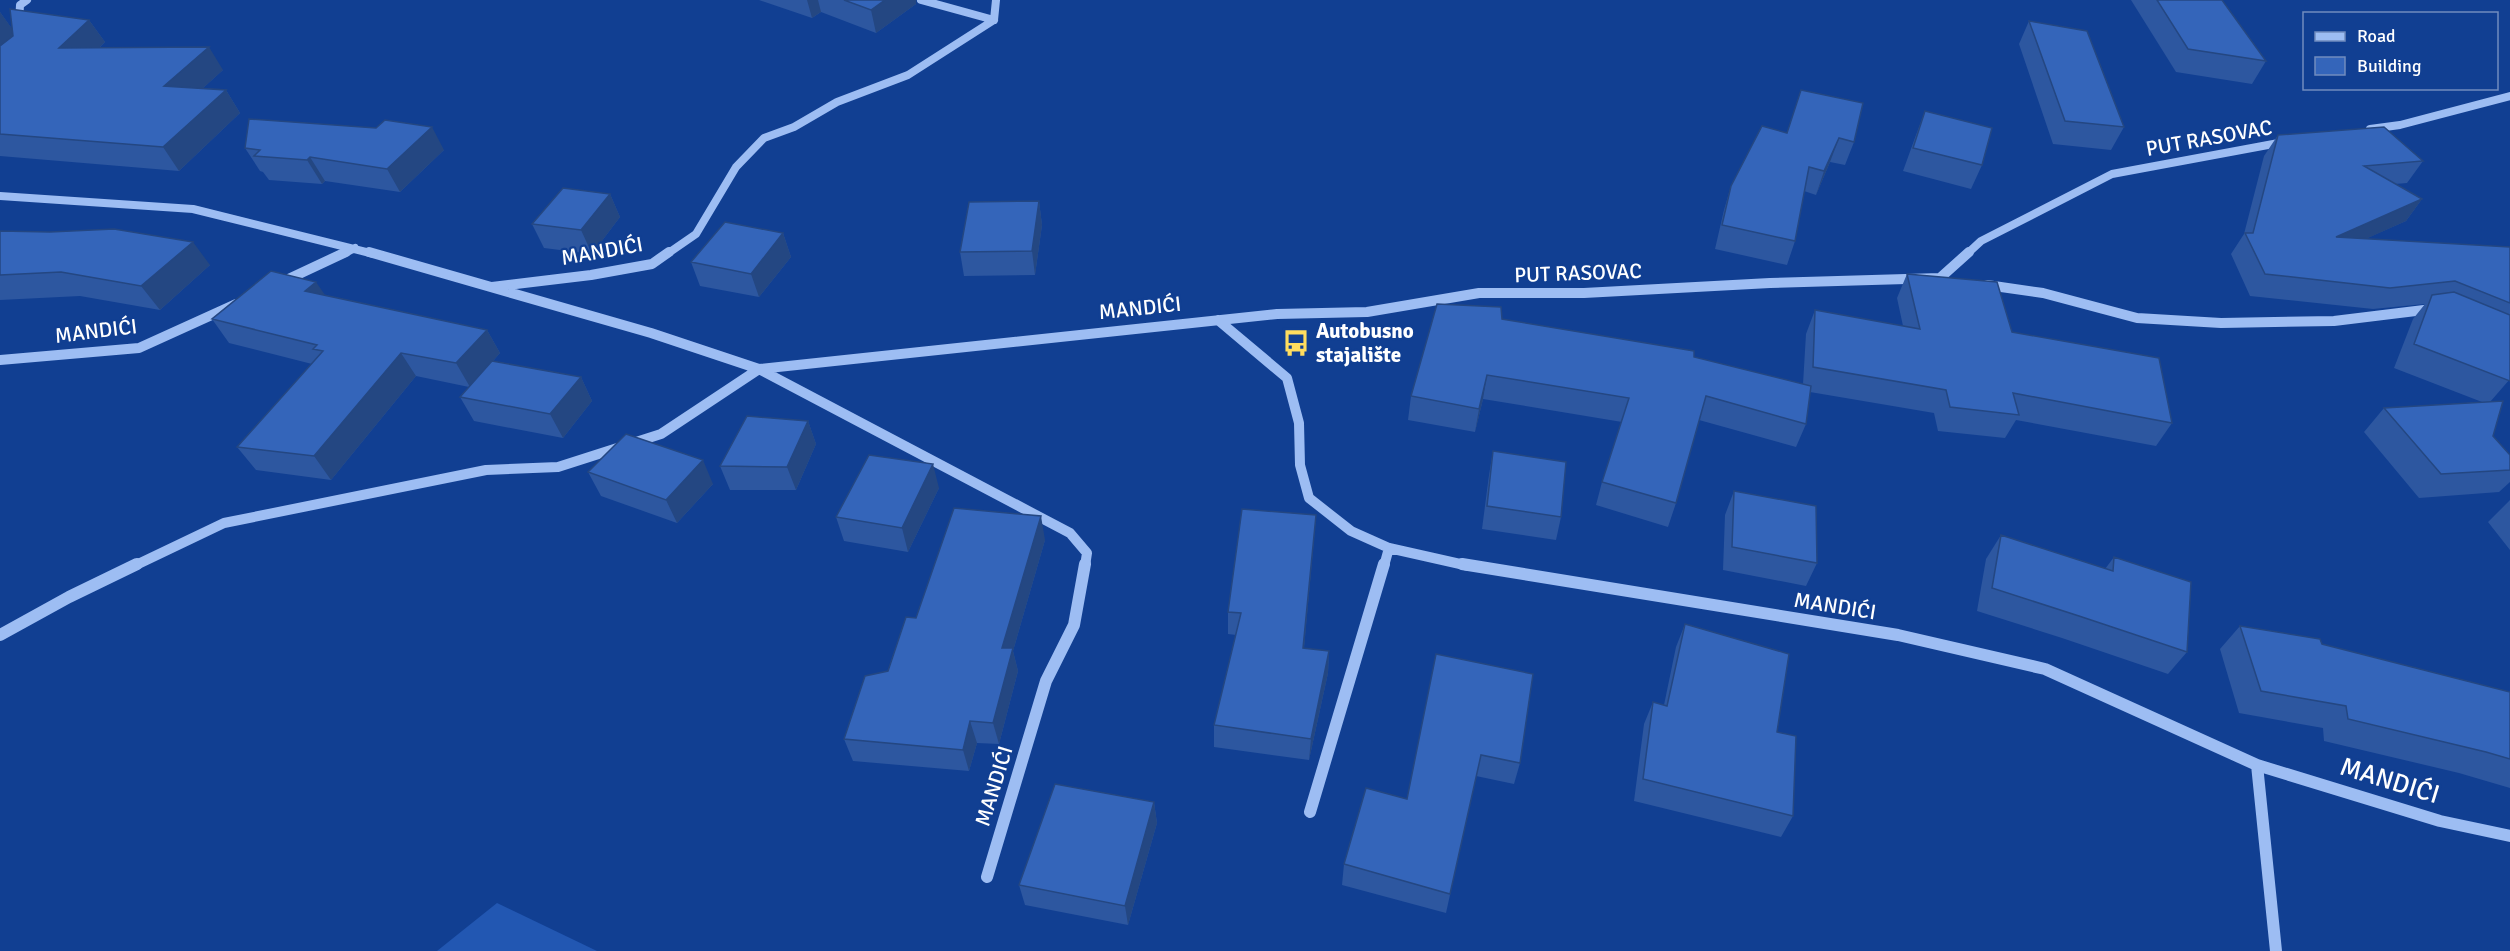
<svg xmlns="http://www.w3.org/2000/svg" width="2510" height="951" viewBox="0 0 2510 951" font-family="Signika,sans-serif">
<style>
.green{fill:#2257b2}
.lines{fill:none;stroke-linecap:round;stroke-linejoin:round}
.minor-far2{stroke:#9dbdf3;stroke-width:8}
.minor-far1{stroke:#9dbdf3;stroke-width:10}
.minor{stroke:#9dbdf3;stroke-width:12}
.wall{fill:#2d57a0}
.shaded-wall{fill:#244782}
.building{fill:#3465ba;stroke:#244782;stroke-width:1.5}
.labels{text-anchor:middle;stroke-width:4.5;stroke-linejoin:round;paint-order:stroke}
.street-label{font-size:21px;fill:#fff;stroke:#113f92}
.poi-label{font-size:21px;font-weight:bold;fill:#fff;stroke:#113f92;text-anchor:start}
.near-street-label{font-size:26px;fill:#fff;stroke:#113f92}
</style>
<rect width="100%" height="100%" fill="#113f92"/>
<path class="green" d="M497,903L597,951H437Z"/>
<g class="lines">
<path class="minor-far2" d="M921,0L994,20
M994,20L996,0
M19,23L20,5L27,0
M2370,129L2400,125L2510,96
M0,196L193,209L374,254
M343,254L355,248
M667,254L696,234L736,167L764,138L794,127L837,102L908,75L994,20
M1967,254L1981,241L2112,174L2284,142"/>
<path class="minor-far1" d="M369,252L651,333L759,369L1070,533L1087,553L1085,566
M282,282L346,252
M1987,285L2043,293L2137,318L2221,323L2334,321L2432,309
M492,287L591,275L652,264L669,252
M1218,320L1287,378L1299,423L1300,465L1309,498L1351,531L1389,548L1469,566
M0,360L139,348L236,304
M134,566L224,523L486,470L558,467L661,434L759,369L1277,314L1367,312L1479,293H1584L1770,283L1940,278L1969,252
M1384,566L1389,548"/>
<path class="minor" d="M1462,564L1898,635L2045,669L2257,765L2440,821L2510,836
M0,635L69,597L137,564
M2257,765L2276,951
M1310,812L1384,564
M987,877L1046,681L1074,625L1085,564"/>
</g>
<path class="wall" d="M759,0H916V4L876,33L821,12L812,18Z
M2131,0H2222L2266,61L2252,84L2176,72Z
M0,12L12,29L89,20L105,42L99,48L223,70L203,88L226,90L240,113L179,171L0,156Z
M2029,21L2124,127L2111,150L2053,144L2019,44Z
M1801,90L1854,142L1845,165L1830,162L1816,195L1804,191L1795,241L1787,265L1715,249L1724,210L1731,186L1787,133Z
M1925,111L1982,165L1971,189L1903,171L1916,135Z
M2278,135L2423,161L2407,183L2395,184L2422,199L2406,221L2365,239L2510,247V379L2490,402L2493,436L2510,455V482L2499,492L2419,498L2364,432L2384,408L2482,402L2394,368L2413,319L2425,304L2373,309L2250,296L2231,254L2244,234L2264,156Z
M245,148L444,150L400,192L325,181L322,184L269,180L263,172L260,171Z
M610,194L620,217L592,254L544,248L532,224Z
M1039,201L1042,225L1035,275L964,276L960,252Z
M0,231L210,265L160,310L80,296L0,300Z
M783,233L791,257L759,297L700,286L691,262Z
M1907,274L2012,332L2172,423L2156,446L2016,420L2005,438L1938,431L1934,413L1810,392L1806,424L1796,447L1699,420L1676,503L1668,527L1596,505L1602,482L1622,422L1483,399L1475,432L1408,420L1411,396L1502,319L1694,357L1803,384L1806,334L1815,310L1903,326L1897,298Z
M325,295L487,330L500,353L493,361L581,377L592,401L563,438L474,421L460,397L469,387L416,376L331,480L256,470L237,447L312,364L229,343L212,319Z
M808,421L816,444L796,490H730L720,466Z
M1493,451L1561,517L1556,540L1482,529L1489,475Z
M588,472L713,484L677,523L601,496Z
M939,488L908,552L844,541L836,517Z
M1734,491L1817,563L1806,586L1723,570L1725,515Z
M2510,500V550L2488,522Z
M1316,515L1314,538L1304,648L1329,651L1328,673L1309,760L1214,747V725L1236,635L1228,634V612Z
M2001,535L2105,569L2114,557L2187,652L2168,674L2062,638L1977,611L1986,559Z
M1045,540L1013,651L1018,671L999,744L977,743L969,771L853,761L844,739L888,671L916,618Z
M1685,624L1777,732L1793,816L1781,837L1634,801L1644,724L1653,702L1664,705L1676,647Z
M2240,626L2322,644L2510,692V788L2459,773L2324,741L2323,728L2239,713L2220,649Z
M1436,654L1520,763L1514,784L1476,776L1446,913L1342,885L1344,864L1407,799Z
M1154,802L1157,823L1128,925L1025,905L1019,885Z"/>
<path class="shaded-wall" d="M807,0H818L821,12L812,18Z
M885,0H916V4L876,33L871,10Z
M0,12L13,30L17,53L0,67Z
M89,20L105,42L75,71L59,48Z
M209,47L223,70L180,109L164,86Z
M226,90L240,113L179,171L163,147Z
M432,127L444,150L400,192L387,169Z
M1839,138L1830,162L1816,195L1824,171Z
M310,157L325,181L322,184L307,160Z
M610,194L620,217L592,254L581,230Z
M2422,199L2406,221L2321,259L2336,237Z
M1039,201L1042,225L1035,275L1032,251Z
M783,233L791,257L759,297L751,274Z
M193,242L210,265L160,310L141,286Z
M316,282L332,305L305,291Z
M487,330L500,353L470,387L456,363Z
M401,353L416,376L331,480L314,456Z
M1487,375L1483,399L1475,432L1479,409Z
M581,377L592,401L563,438L550,414Z
M808,421L816,444L796,490L787,467Z
M703,460L713,484L677,523L666,500Z
M933,464L939,488L908,552L902,528Z
M1316,515L1314,538L1302,670L1303,648Z
M1041,516L1045,540L1013,651L1018,671L999,744L993,723L1002,648Z
M1329,651L1328,673L1309,760L1311,739Z
M970,721L977,743L969,771L963,750Z
M1154,802L1157,823L1128,925L1125,906Z"/>
<path class="building" d="M844,0H885L871,10Z
M2157,0H2222L2266,61L2188,49Z
M10,9L89,20L59,48L209,47L164,86L226,90L163,147L0,134V46L13,36Z
M2029,21L2087,31L2124,127L2065,121Z
M1801,90L1863,103L1854,142L1839,138L1824,171L1809,167L1795,241L1722,225L1731,186L1762,126L1787,133Z
M1925,111L1992,128L1982,165L1913,148Z
M249,119L376,128L385,120L432,127L387,169L310,157L307,160L254,156L260,150L245,148Z
M2384,127L2423,161L2364,166L2422,199L2336,237L2510,247V303L2455,281L2390,288L2265,274L2245,233H2253L2278,135Z
M563,188L610,194L581,230L532,224Z
M1039,201L1032,251L960,252L969,202Z
M725,222L783,233L751,274L691,262Z
M114,229L193,242L141,286L61,272L0,275V231L50,232Z
M271,271L316,282L305,291L487,330L456,363L401,353L314,456L237,447L323,351L313,349L317,345L212,319Z
M1907,274L1997,282L2012,332L2159,358L2172,423L2013,393L2019,415L1950,407L1946,390L1813,367L1815,310L1920,329Z
M2454,292L2510,315V381L2414,344L2432,295Z
M1437,304L1501,307L1502,319L1694,351V357L1811,386L1806,424L1706,396L1676,503L1602,482L1629,398L1487,375L1479,409L1411,396Z
M492,361L581,377L550,414L460,397Z
M2503,401L2493,436L2510,455V470L2441,474L2384,408Z
M747,416L808,421L787,467L720,466Z
M626,434L703,460L666,500L588,472Z
M1493,451L1566,462L1561,517L1487,506Z
M869,455L933,464L902,528L836,517Z
M1734,491L1816,506L1817,563L1732,547Z
M954,508L1041,516L1002,648H1013L993,723L970,721L963,750L844,739L865,676L888,671L906,617L916,618Z
M1242,509L1316,515L1303,648L1329,651L1311,739L1214,725L1241,613L1228,612Z
M2001,535L2113,571L2114,557L2191,582L2187,652L2079,616L1992,588Z
M1685,624L1789,654L1777,732L1796,736L1793,816L1643,779L1653,702L1667,706Z
M2240,626L2320,639L2322,644L2510,692V759L2486,752L2348,719L2346,706L2261,691Z
M1436,654L1533,674L1520,763L1481,755L1450,894L1344,864L1366,788L1407,799Z
M1055,784L1154,802L1125,906L1019,885Z"/>
<defs>
<symbol id="bus-bare" viewBox="-9 -9 18 18"><path d="M-5-6H5V4H4V6H2V4H-2V6H-4V4H-5ZM-3.5-4V0h7V-4ZM-3.5 1.2v1.5H-2V1.2ZM2 1.2v1.5H3.5V1.2Z" fill="#ffdd5f" stroke="#113f92" stroke-width="2.5" paint-order="stroke"/></symbol>
</defs>
<g fill-rule="evenodd">
<use href="#bus-bare" x="1277" y="324" width="38" height="38"/>
</g>
<g class="labels">
<g class="street-label">
<text transform="translate(2209 138) rotate(-10)" y="7">PUT RASOVAC</text>
<text transform="translate(602 251) rotate(-10)" y="7">MANDIĆI</text>
<text transform="translate(1578 273) rotate(-2)" y="7">PUT RASOVAC</text>
<text transform="translate(1140 308) rotate(-6)" y="7">MANDIĆI</text>
<text transform="translate(96 331) rotate(-7)" y="7">MANDIĆI</text>
<text transform="translate(1835 606) rotate(9)" y="7">MANDIĆI</text>
<text transform="translate(994 786) rotate(-73)" y="7">MANDIĆI</text>
</g>
<g class="poi-label">
<text x="1316" y="338">Autobusno<tspan x="1316" dy="24">stajalište</tspan></text>
</g>
<g class="near-street-label">
<text transform="translate(2390 780) rotate(17)" y="9">MANDIĆI</text>
</g>
</g>
<rect x="2303" y="12" width="195" height="78" fill="#113f92" stroke="#708cbe" stroke-width="1.5"/>
<rect x="2315" y="32" width="30" height="9" fill="#9dbdf3" stroke="#708cbe" stroke-width="1.5"/>
<text x="2357" y="42" font-size="18" fill="#ffffff">Road</text>
<rect x="2315" y="57" width="30" height="18" fill="#3465ba" stroke="#708cbe" stroke-width="1.5"/>
<text x="2357" y="72" font-size="18" fill="#ffffff">Building</text>
</svg>
